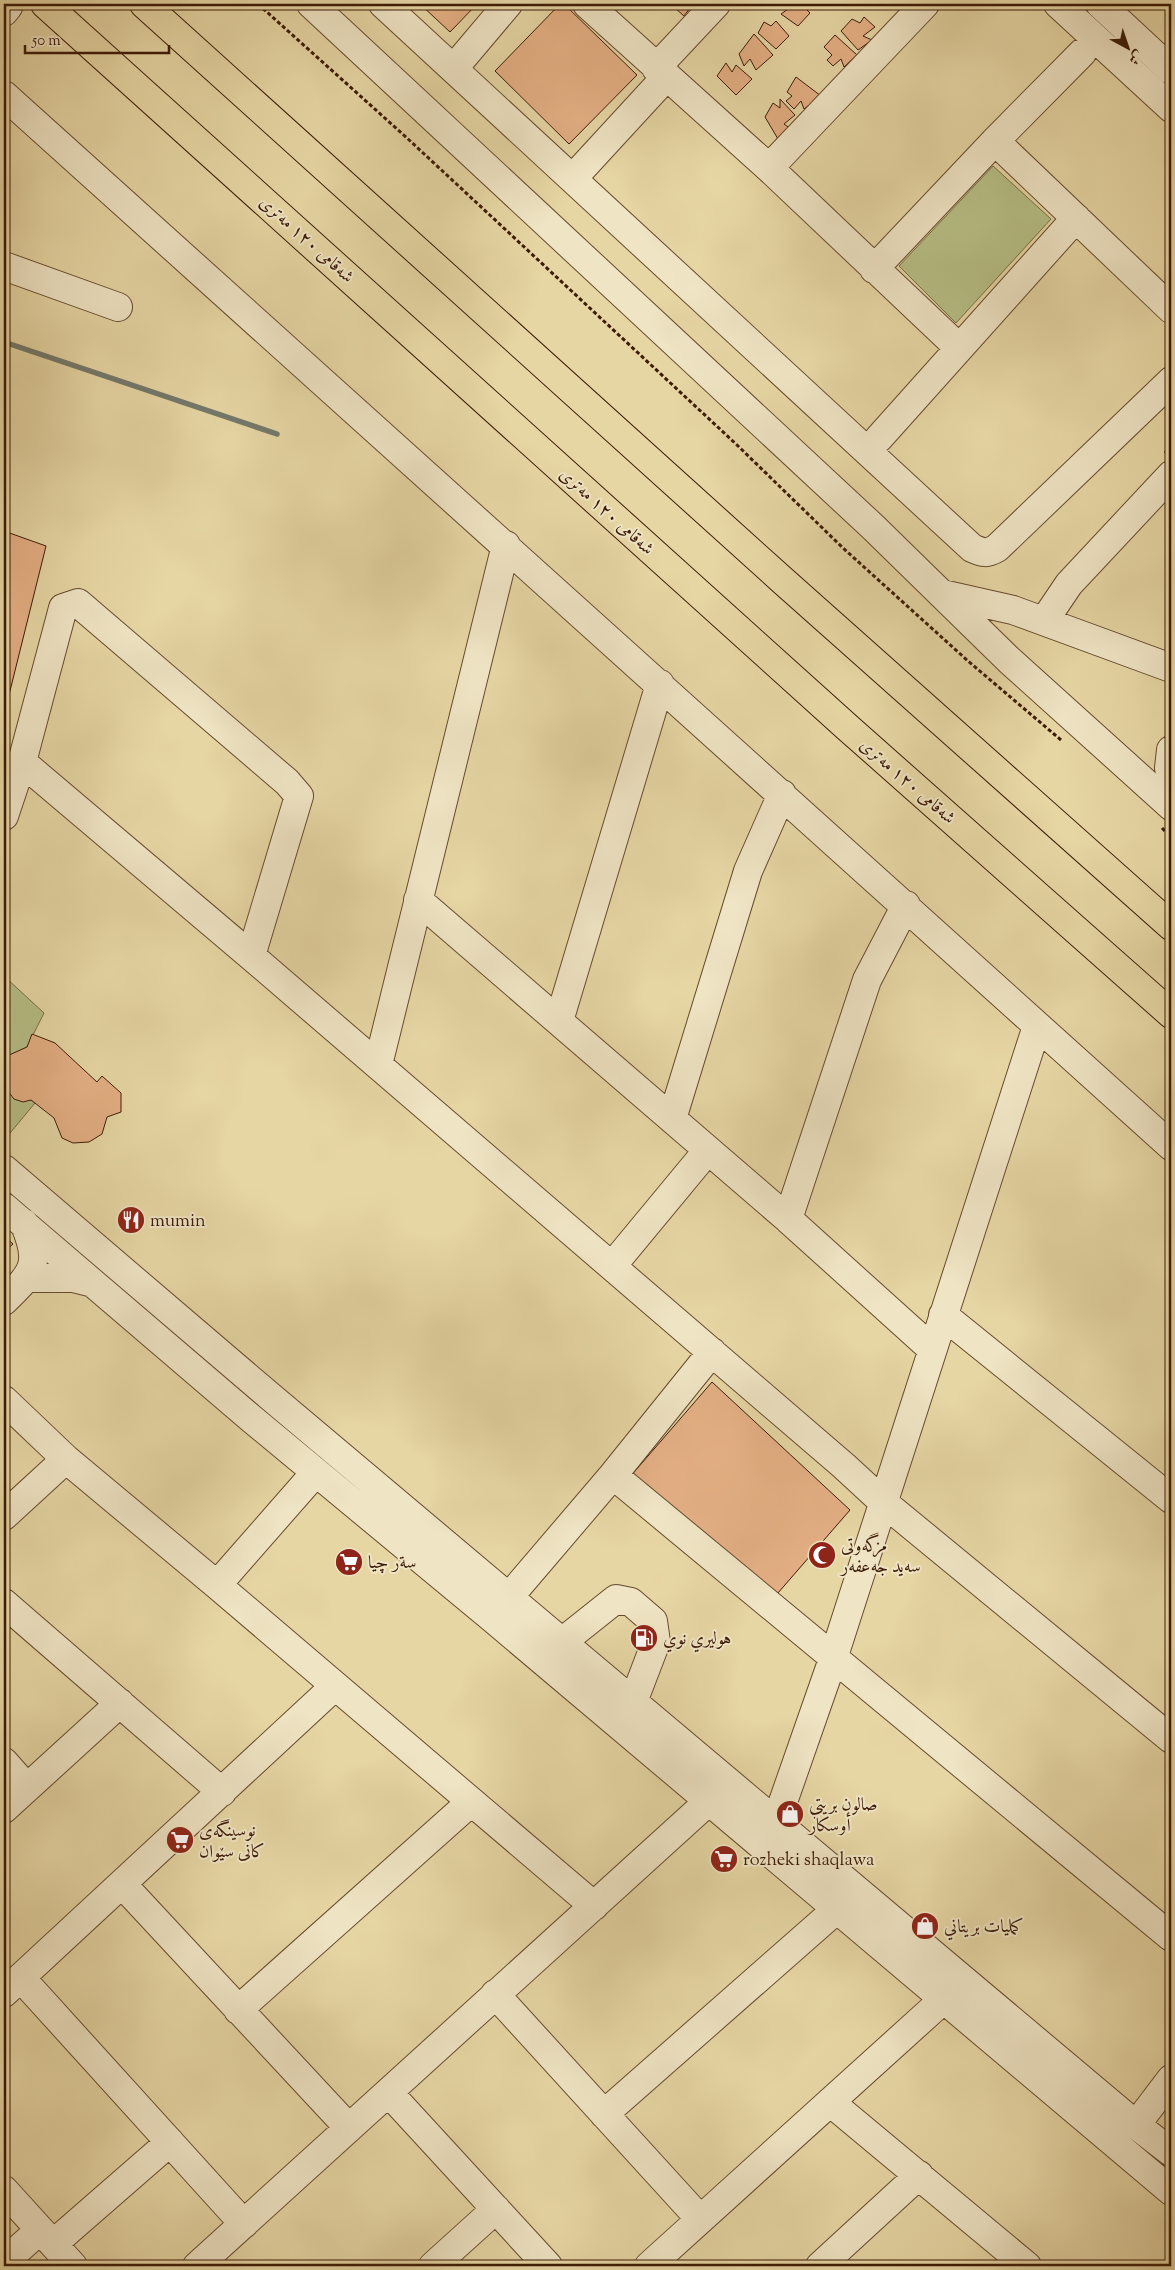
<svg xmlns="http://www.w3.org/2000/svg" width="1175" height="2270" viewBox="0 0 1175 2270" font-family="'Sorts Mill Goudy',Amiri,serif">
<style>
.green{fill:#b6bd85;stroke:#796c46}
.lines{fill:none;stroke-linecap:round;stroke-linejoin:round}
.stream{stroke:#74796c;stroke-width:5.5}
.building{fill:#e4af84;stroke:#3c1b07}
.minor-casing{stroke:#664a2e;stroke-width:30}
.highway-casing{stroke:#3c1b07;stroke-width:30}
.path{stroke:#3c1b07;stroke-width:3;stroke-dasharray:4 2.5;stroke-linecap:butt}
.minor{stroke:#efe4c4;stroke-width:28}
.highway{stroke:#e6d6a4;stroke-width:28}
.labels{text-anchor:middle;stroke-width:4;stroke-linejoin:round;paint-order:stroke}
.street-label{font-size:18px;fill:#3c1b07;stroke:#efe4c4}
.poi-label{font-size:18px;fill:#3c1b07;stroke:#efe4c4;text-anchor:start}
</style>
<rect width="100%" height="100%" fill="#e6d6a4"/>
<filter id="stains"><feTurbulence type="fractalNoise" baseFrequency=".004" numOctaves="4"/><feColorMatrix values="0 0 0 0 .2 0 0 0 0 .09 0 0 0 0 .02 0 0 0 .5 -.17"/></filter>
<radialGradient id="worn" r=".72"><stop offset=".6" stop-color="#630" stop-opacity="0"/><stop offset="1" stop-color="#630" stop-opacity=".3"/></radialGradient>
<path class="green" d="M993,166L1051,219L956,323L899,266Z
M4,976L44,1013L27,1047L8,1056L4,1066Z
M4,1086C12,1097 16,1103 31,1100L35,1103L6,1138L4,1136Z"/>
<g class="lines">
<path class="stream" d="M4,342L277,434"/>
</g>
<path class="building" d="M420,4H477L450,32Z
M560,4H564L637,75L569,144L495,71Z
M679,4H702L699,8L693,4L684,16L675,8Z
M783,4H801L810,13L798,26L781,14L788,9Z
M808,4H820L814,10Z
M864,17L875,27L863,36L872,40L858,50L841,31L852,19L860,23Z
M776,21L789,36L776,49L758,33L764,22L771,26Z
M754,34L773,55L756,70L750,59L744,66L739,54Z
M835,35L857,55L844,67L841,59L833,66L827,60L832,55L824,47Z
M726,63L732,72L736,65L752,79L736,95L717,76Z
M796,77L821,96L804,109L801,101L794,109L786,101L792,96L787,92Z
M780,99L795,115L784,124L791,129L778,139L765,117L773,103L780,108Z
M4,531L46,546L4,715Z
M32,1034L55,1043L97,1082L102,1076L121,1093V1112L107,1117L102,1134L89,1142L73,1143L62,1138L54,1118L31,1100L23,1102L14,1099L4,1086V1066L7,1056L27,1047Z
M4,1236L13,1244L4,1252Z
M712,1382L850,1510L771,1601L629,1478Z"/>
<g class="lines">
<defs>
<path id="minor" d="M311,4L873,527L1009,660L1171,806
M383,4L972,548C983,553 987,554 997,548L1171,381
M587,4L769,168L958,347
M1058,4L1171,108
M1100,4L1171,70
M4,12L8,7
M454,68L508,4
M656,68L716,4
M4,95L1171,1146
M995,141L1171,309
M769,168L925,4
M573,178L666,77
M4,266L118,307
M874,269L995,141L1082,53
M879,438L1076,218
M942,594L1013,610L1171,668
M1044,621L1069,584L1171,475
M1171,750L1169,768L1171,778
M22,762L251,956L844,1466L883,1502L1171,1739
M4,816L22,762L63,608L78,603L287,782L299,796L251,956
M418,900L788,1219L932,1349
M559,1021L660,684
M378,1065L506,545
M672,1119L748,871L782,794
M4,1169L272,1398L1136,2125L1171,2152
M4,1207L253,1420L492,1618L1171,2191
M788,1219L867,980L906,905
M612,1266L708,1150
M28,1278H73L93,1283
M4,1301C33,1273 42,1264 24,1223
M943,1315L1171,1499
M4,1400L66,1459L217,1585L594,1906
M613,1475L1171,1937
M4,1516L66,1459
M217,1585L316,1472
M509,1597L613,1475L712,1352
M4,1603L222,1792
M562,1642L616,1599L631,1602L653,1621L656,1642L633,1702
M4,1762L27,1788
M4,1809L120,1703
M776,1822L833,1659L1037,1026
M122,1884L349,2128
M21,1978L244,2224
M4,1993L335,1686
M495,1994L700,2219
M238,2010L471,1802
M389,2093L548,2266
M830,2102L1027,2266
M604,2114L837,1909
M1136,2125L1171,2079
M4,2190L73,2266
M53,2244L170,2142
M4,2262L40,2230
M197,2266L709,1801
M433,2266L496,2209
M649,2266L944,1999
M820,2266L919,2175"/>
<path id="highway" d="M45,4L847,727L1171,1014
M144,4L781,579L1171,926"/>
</defs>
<use href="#minor" class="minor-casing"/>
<use href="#highway" class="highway-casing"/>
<path class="path" d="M258,4L407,138L736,444L843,548L968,661L1061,740
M1165,453L1171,446
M1162,828L1171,837"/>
<use href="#minor" class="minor"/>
<use href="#highway" class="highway"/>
</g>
<defs>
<symbol id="restaurant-disc" viewBox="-11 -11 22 22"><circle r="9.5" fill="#8f2418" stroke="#efe4c4"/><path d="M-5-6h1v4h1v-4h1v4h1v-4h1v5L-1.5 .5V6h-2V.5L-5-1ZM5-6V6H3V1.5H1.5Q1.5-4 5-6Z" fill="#fff"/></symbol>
<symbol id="mosque-disc" viewBox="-11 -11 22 22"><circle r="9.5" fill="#8f2418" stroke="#efe4c4"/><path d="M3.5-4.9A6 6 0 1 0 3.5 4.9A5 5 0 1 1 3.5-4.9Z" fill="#fff"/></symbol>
<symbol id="supermarket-disc" viewBox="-11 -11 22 22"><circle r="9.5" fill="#8f2418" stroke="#efe4c4"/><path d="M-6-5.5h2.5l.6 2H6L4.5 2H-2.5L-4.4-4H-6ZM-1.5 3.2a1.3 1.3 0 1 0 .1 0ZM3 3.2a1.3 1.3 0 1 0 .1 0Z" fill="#fff"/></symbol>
<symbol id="fuel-disc" viewBox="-11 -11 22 22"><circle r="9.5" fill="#8f2418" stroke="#efe4c4"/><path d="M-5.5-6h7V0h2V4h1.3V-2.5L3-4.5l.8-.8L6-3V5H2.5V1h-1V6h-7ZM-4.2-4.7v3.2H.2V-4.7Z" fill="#fff"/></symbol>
<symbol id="shop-disc" viewBox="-11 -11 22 22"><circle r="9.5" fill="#8f2418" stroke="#efe4c4"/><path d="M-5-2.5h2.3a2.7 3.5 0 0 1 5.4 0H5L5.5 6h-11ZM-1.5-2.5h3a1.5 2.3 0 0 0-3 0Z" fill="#fff"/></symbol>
</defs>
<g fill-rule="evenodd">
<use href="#restaurant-disc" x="115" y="1204" width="32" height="32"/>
<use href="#mosque-disc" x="806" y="1539" width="32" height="32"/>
<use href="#supermarket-disc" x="333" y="1546" width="32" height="32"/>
<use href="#fuel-disc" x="628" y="1622" width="32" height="32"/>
<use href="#shop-disc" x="774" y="1798" width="32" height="32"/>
<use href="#supermarket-disc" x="164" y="1824" width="32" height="32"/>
<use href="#supermarket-disc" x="708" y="1843" width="32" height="32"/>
<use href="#shop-disc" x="909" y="1910" width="32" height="32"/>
</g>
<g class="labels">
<g class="street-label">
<text transform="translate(307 239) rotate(42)" y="6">شەقامی ١٢٠ مەتری</text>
<text transform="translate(607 511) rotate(42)" y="6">شەقامی ١٢٠ مەتری</text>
<text transform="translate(908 781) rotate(41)" y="6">شەقامی ١٢٠ مەتری</text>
</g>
<g class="poi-label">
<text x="150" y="1226">mumin</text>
<text x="841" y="1551">مزگەوتی<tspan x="841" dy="21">سەید جەعفەر</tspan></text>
<text x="368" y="1568">سةر چيا</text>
<text x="663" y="1644">هوليري نوي</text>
<text x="809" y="1810">صالون بريتي<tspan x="809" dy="21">أوسكار</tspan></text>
<text x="199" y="1836">نوسینگەی<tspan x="199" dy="21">کانی سێوان</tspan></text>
<text x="743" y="1865">rozheki shaqlawa</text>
<text x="944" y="1932">كمليات بريتاني</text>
</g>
</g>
<rect width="1175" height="2270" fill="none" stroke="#e6d6a4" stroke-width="20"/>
<rect x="5" y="5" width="1165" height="2260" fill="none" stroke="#3c1b07" stroke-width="2.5"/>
<rect x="10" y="10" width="1155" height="2250" fill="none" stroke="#3c1b07"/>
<g transform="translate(1128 48) rotate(140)" stroke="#efe4c4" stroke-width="4" paint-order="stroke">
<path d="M0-4L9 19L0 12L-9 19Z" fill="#3c1b07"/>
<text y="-8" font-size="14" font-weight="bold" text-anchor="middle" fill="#3c1b07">ش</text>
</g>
<path d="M25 45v8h144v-8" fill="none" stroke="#3c1b07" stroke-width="2.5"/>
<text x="32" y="45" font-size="15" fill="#3c1b07" stroke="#efe4c4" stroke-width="4" paint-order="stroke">50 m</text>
<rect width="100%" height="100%" filter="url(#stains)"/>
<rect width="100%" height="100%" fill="url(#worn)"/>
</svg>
